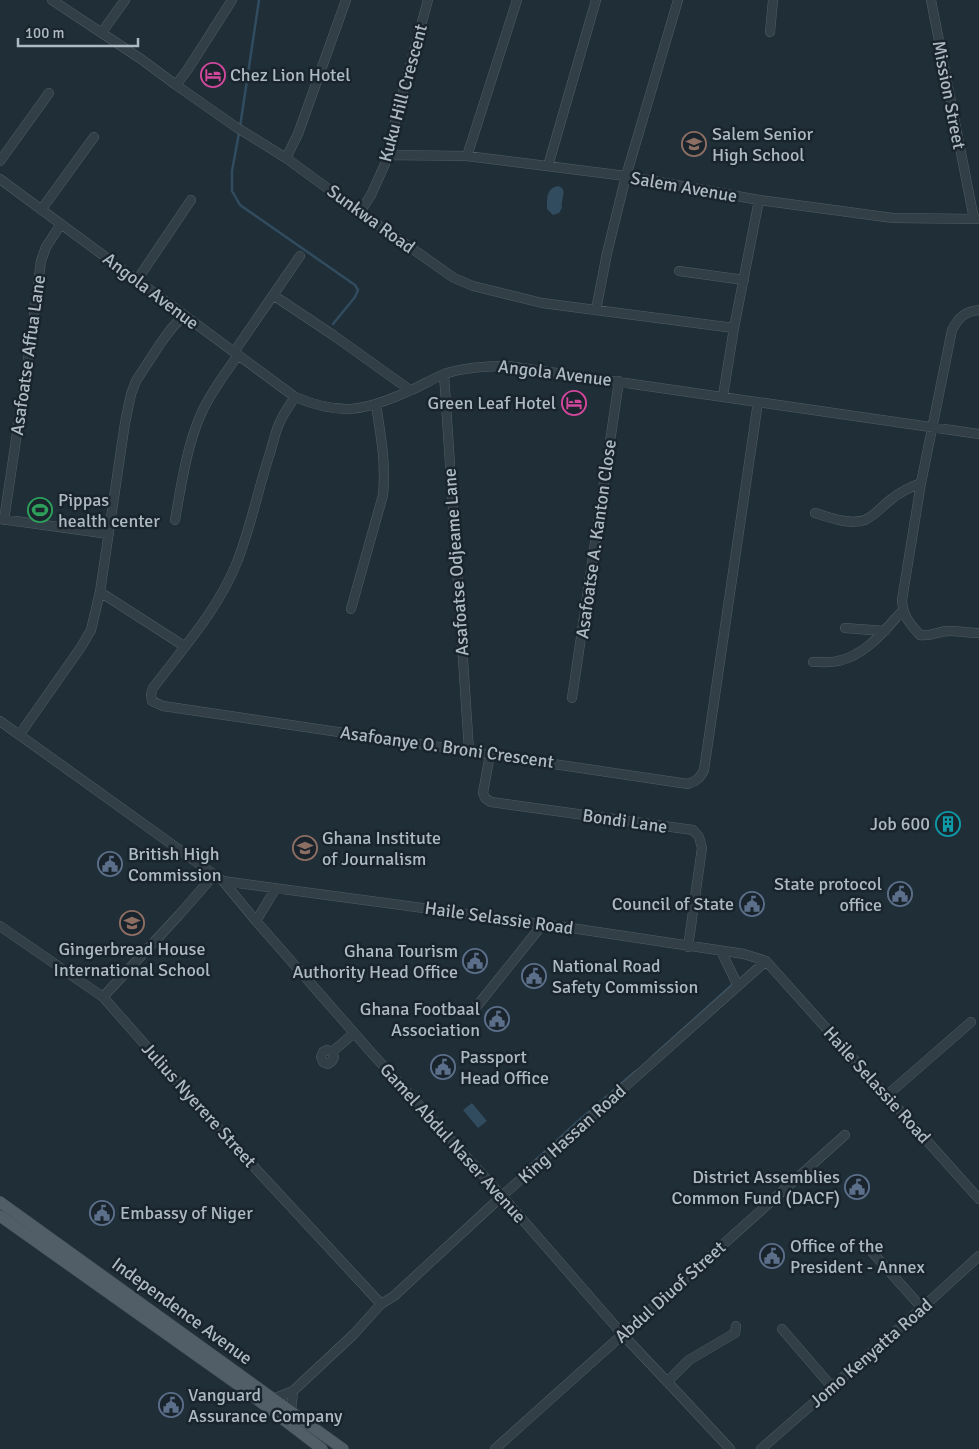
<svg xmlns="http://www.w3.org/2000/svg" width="979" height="1449" viewBox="0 0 979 1449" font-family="Signika,sans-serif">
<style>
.water{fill:#324c5f}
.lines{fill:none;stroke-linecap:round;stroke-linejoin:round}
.stream{stroke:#324c5f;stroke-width:2.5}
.minor-casing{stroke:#505d65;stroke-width:10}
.major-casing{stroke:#3f4b54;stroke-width:12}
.minor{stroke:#333f47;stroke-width:9}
.major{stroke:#515e68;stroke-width:11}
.labels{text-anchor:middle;stroke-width:5;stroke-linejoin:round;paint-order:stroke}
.poi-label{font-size:18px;fill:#adbac4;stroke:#19242c;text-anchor:start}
.street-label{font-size:18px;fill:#adbac4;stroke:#19242c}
</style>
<rect width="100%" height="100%" fill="#1f2e37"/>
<path class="water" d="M558,186C569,190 560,198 562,208L559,213L553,215L547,209C547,199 546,188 558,186Z
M472,1103L487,1121L478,1128L463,1110Z"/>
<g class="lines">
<path class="stream" d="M240,127L259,0
M239,133L232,171V191L240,205L355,285L358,290L355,297L333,324
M653,1056L732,985
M526,1169L576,1123L636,1071"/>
<defs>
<path id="minor" d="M52,0L141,59L176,85L236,127L286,158L360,212L454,278L473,286L542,303L734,328
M931,0L974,219
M102,32L125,0
M770,32L773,0
M176,85L188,69L232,0
M389,155L467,156L626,176L759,200L893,218L979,219
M467,156L517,0
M286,158L298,134L346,0
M0,161L49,93
M548,166L596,0
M0,179L295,397C341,416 365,411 409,391C421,386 432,379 444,374C465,367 486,366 508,366L979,434
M41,210L94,137
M360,212L371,195L389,155L396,117L428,0
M679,271L744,280
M137,280L191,200
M273,295L333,335L410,390
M596,310L607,253L626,176L678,0
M979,310C964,312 959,317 952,330L921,483L902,600C903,616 909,623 920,635C930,637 939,631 949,631C959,631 969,633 979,633
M234,352L300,256
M444,374L469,750
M723,396L734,328L759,200
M295,397C289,406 283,414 279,424C275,433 273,443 270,453C258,489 251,527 237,562C218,610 183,648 153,688L151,694L152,701L163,706L688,784C697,781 700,778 704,770L758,402
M815,513C830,518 849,525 865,520C876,515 884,504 893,498C901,491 911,487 921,483
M1,519L109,534
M4,520L30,346L41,261L46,247L61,224
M175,520C181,486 187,445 201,414C210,393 225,374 238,355
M100,592L184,646
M351,609L383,495C386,463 381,436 376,405
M845,628L885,631
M813,662C821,662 830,663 838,661C866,655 884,631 903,610
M572,698L619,381
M0,721L223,881L256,921L369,1050L502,1196L623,1335L676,1391L730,1449
M20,734L81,647L91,630L100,592L125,423L131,394L136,381L160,344L171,329L184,315
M490,754L483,793L485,798L491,802L693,830L699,837L702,848L688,947
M223,881L578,929L744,954L766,961L979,1199
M256,921L276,888
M0,926L103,997L231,1142L381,1304
M721,951L738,986
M103,997L179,915L214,875
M473,1011L542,925
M332,1052L334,1057L332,1061L328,1064L323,1062L321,1057L323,1052L327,1050L332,1052L354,1033
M886,1096L971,1022
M872,1252L922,1308
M782,1329L832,1387
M667,1382L689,1360L735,1333L736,1326
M273,1399L293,1391L354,1334L381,1304L394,1296L502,1196L766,961
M291,1412L293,1391
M495,1449L845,1135
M761,1449L922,1308L979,1256"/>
<path id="major" d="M0,1202L343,1449
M0,1216L237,1384L322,1449"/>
</defs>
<use href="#minor" class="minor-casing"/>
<use href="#major" class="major-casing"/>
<use href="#minor" class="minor"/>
<use href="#major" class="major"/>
</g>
<defs>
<symbol id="hotel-ring" viewBox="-11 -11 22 22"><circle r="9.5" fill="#19242c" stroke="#d1479c" stroke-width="1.5"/><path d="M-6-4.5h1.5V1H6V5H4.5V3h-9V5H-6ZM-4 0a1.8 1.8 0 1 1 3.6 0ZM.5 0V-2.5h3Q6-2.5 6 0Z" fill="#d1479c"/></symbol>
<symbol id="school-ring" viewBox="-11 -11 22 22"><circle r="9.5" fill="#19242c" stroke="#8d6e63" stroke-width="1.5"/><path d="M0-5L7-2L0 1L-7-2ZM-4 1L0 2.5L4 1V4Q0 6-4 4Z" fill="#8d6e63"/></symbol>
<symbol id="stadium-ring" viewBox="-11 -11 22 22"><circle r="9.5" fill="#19242c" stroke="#2e9e5b" stroke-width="1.5"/><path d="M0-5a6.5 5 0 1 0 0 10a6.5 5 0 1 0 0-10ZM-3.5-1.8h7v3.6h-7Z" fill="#2e9e5b"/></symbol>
<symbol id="building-ring" viewBox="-11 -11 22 22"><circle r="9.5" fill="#19242c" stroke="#0f9aa8" stroke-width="1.5"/><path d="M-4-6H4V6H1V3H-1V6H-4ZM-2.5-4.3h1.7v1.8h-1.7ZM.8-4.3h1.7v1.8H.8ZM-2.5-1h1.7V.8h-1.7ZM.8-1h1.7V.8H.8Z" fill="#0f9aa8"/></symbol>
<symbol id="civic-ring" viewBox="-11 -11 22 22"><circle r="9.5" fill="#19242c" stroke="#5c6f8a" stroke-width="1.5"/><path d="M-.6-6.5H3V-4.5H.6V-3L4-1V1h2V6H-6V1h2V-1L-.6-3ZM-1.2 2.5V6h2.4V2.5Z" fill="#5c6f8a"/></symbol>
</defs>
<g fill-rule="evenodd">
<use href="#hotel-ring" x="199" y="61" width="28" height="28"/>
<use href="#school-ring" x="680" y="130" width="28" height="28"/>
<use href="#hotel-ring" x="560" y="389" width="28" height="28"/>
<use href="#stadium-ring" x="26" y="496" width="28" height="28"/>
<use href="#building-ring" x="934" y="810" width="28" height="28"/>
<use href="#school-ring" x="291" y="834" width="28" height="28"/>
<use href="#civic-ring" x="96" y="850" width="28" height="28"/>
<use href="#civic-ring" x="886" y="880" width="28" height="28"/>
<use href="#civic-ring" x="738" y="890" width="28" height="28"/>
<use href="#school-ring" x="118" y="909" width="28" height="28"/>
<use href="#civic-ring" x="461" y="947" width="28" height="28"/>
<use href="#civic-ring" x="520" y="962" width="28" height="28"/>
<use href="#civic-ring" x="483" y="1005" width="28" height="28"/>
<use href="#civic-ring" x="429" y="1053" width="28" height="28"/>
<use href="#civic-ring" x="843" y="1173" width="28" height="28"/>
<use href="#civic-ring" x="88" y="1199" width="28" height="28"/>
<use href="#civic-ring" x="758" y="1242" width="28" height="28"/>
<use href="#civic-ring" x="157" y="1391" width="28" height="28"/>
</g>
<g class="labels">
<g class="poi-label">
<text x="230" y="81">Chez Lion Hotel</text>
<text x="712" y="140">Salem Senior<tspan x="712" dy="21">High School</tspan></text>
<text x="556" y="409" text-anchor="end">Green Leaf Hotel</text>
<text x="58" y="506">Pippas<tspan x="58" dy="21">health center</tspan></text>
<text x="930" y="830" text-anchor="end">Job 600</text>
<text x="322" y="844">Ghana Institute<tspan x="322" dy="21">of Journalism</tspan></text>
<text x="128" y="860">British High<tspan x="128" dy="21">Commission</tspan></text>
<text x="882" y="890" text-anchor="end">State protocol<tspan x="882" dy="21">office</tspan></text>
<text x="734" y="910" text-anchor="end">Council of State</text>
<text x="132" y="955" text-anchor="middle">Gingerbread House<tspan x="132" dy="21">International School</tspan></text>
<text x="458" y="957" text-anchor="end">Ghana Tourism<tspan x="458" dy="21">Authority Head Office</tspan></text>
<text x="552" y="972">National Road<tspan x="552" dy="21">Safety Commission</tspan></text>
<text x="480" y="1015" text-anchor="end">Ghana Footbaal<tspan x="480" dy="21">Association</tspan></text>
<text x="460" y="1063">Passport<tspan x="460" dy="21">Head Office</tspan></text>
<text x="840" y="1183" text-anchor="end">District Assemblies<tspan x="840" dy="21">Common Fund (DACF)</tspan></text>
<text x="120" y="1219">Embassy of Niger</text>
<text x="790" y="1252">Office of the<tspan x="790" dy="21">President - Annex</tspan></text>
<text x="188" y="1401">Vanguard<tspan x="188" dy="21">Assurance Company</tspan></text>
</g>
<g class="street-label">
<text transform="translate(403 93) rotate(-75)" y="6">Kuku Hill Crescent</text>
<text transform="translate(949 95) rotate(79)" y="6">Mission Street</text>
<text transform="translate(684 187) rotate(10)" y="6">Salem Avenue</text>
<text transform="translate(371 219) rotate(36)" y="6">Sunkwa Road</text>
<text transform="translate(151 291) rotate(37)" y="6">Angola Avenue</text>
<text transform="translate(28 355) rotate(-82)" y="6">Asafoatse Affua Lane</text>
<text transform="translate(555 373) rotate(7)" y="6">Angola Avenue</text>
<text transform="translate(596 539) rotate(-82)" y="6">Asafoatse A. Kanton Close</text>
<text transform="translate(456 562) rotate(-94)" y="6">Asafoatse Odjeame Lane</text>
<text transform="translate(447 747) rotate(8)" y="6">Asafoanye O. Broni Crescent</text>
<text transform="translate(625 821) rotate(8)" y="6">Bondi Lane</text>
<text transform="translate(499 918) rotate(8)" y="6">Haile Selassie Road</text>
<text transform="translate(877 1085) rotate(48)" y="6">Haile Selassie Road</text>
<text transform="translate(199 1105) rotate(48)" y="6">Julius Nyerere Street</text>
<text transform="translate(572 1134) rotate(-42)" y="6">King Hassan Road</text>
<text transform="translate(453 1143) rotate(48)" y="6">Gamel Abdul Naser Avenue</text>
<text transform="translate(670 1292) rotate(-42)" y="6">Abdul Diuof Street</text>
<text transform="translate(182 1311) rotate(36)" y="6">Independence Avenue</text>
<text transform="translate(871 1353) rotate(-41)" y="6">Jomo Kenyatta Road</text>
</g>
</g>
<path d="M18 38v8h120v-8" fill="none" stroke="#adbac4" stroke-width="2.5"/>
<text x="25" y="38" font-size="15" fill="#adbac4" stroke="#19242c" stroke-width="4" paint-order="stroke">100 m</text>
</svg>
